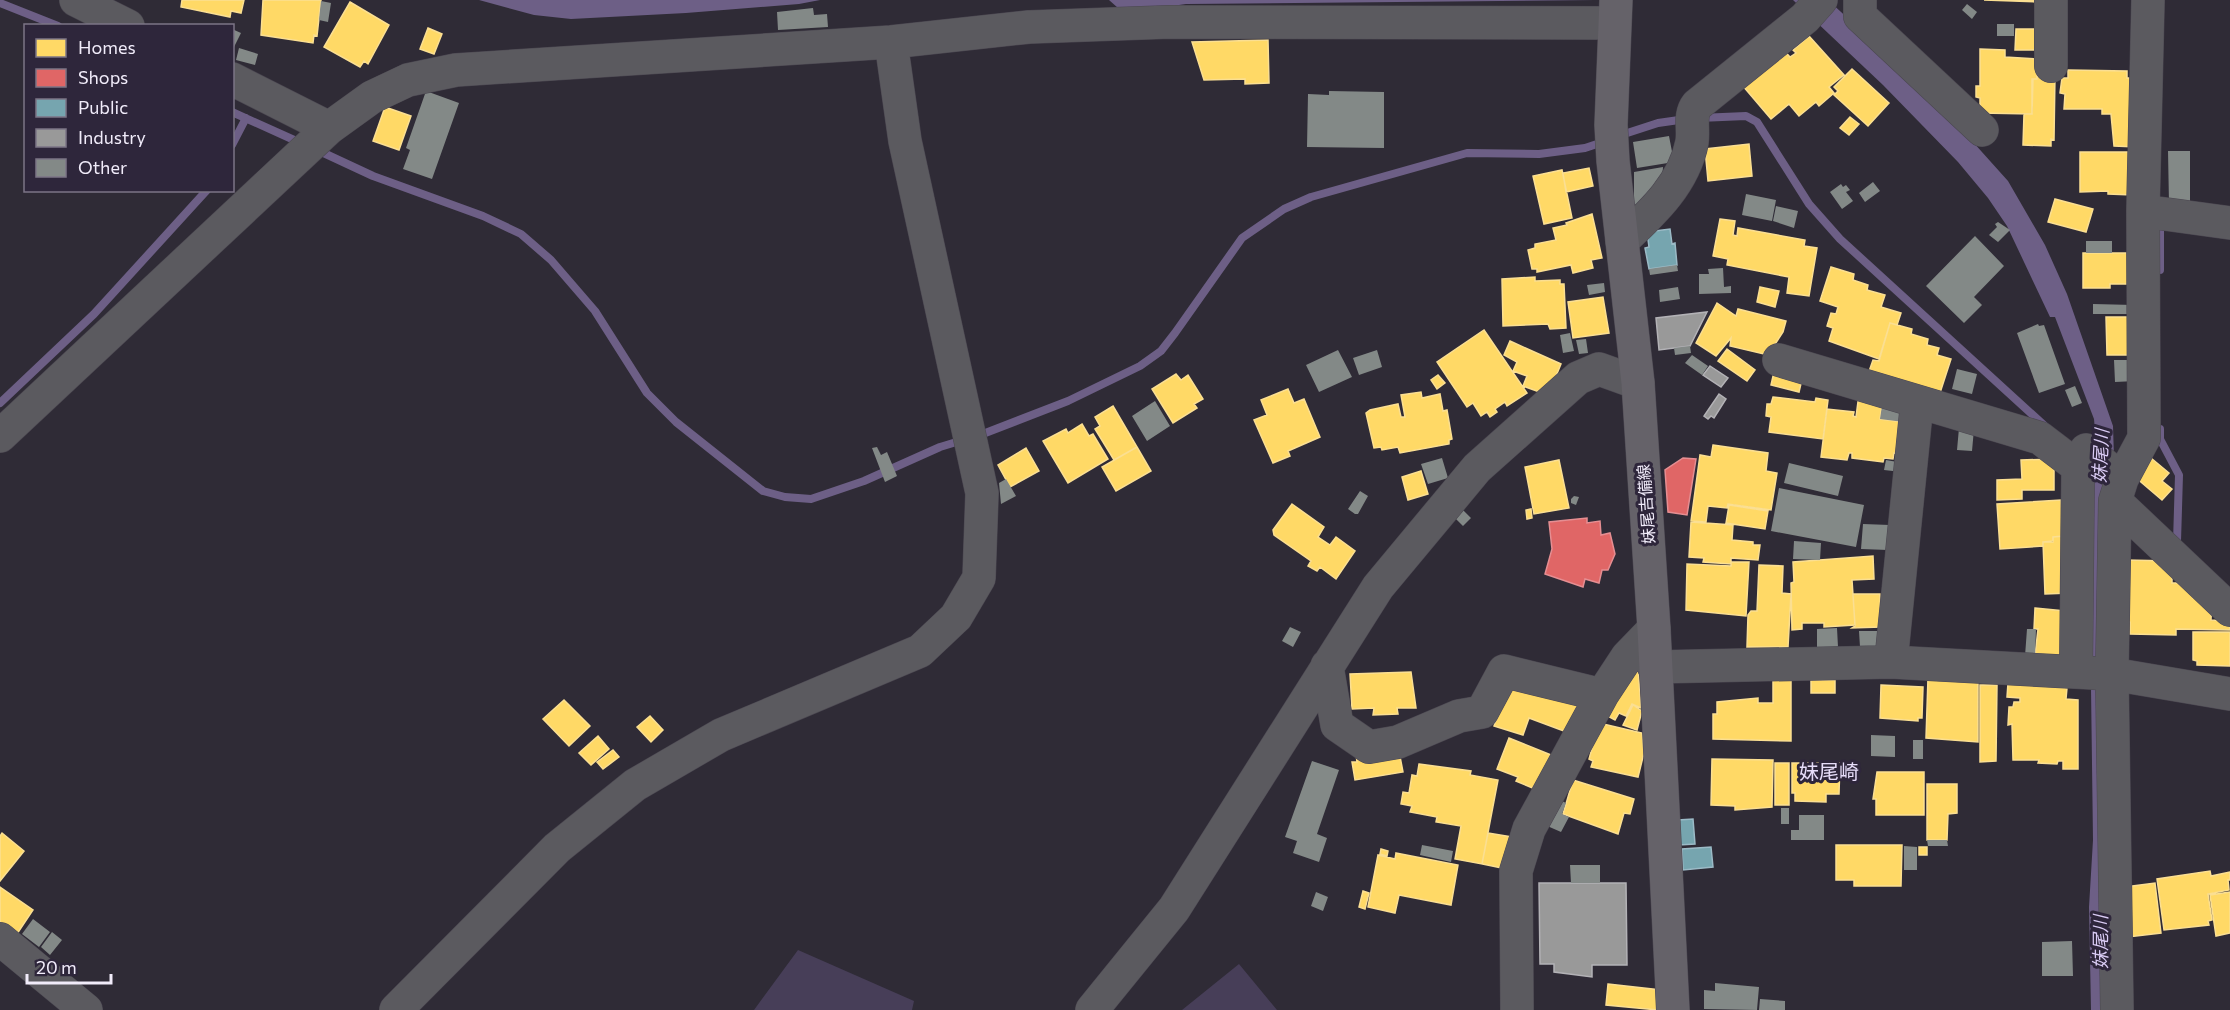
<svg xmlns="http://www.w3.org/2000/svg" width="2230" height="1010" viewBox="0 0 2230 1010" font-family="Commissioner,'Noto Sans JP',sans-serif">
<style>
.green{fill:#473e58}
.water{fill:#6d5f86}
.homes{fill:#ffd966;stroke:#fbdf92;stroke-width:1.5}
.shops{fill:#e06666;stroke:#e58e92;stroke-width:1.5}
.public{fill:#76a5af;stroke:#9bbac6;stroke-width:1.5}
.industry{fill:#999;stroke:#b3b2b6;stroke-width:1.5}
.lines{fill:none;stroke-linecap:round;stroke-linejoin:round}
.stream{stroke:#6d5f86;stroke-width:8}
.building{fill:#838987}
.minor-casing{stroke:#4b4751;stroke-width:34}
.major-casing{stroke:#4b4751;stroke-width:34}
.minor{stroke:#5b5a5f;stroke-width:33}
.major{stroke:#656269;stroke-width:33}
.labels{text-anchor:middle;stroke-width:6;stroke-linejoin:round;paint-order:stroke}
.street-label{font-size:16px;fill:#f1ecfa;stroke:#2e263b}
.water-label{font-size:18px;font-style:italic;fill:#daccf5;stroke:#2e263b}
.quarter-label{font-size:20px;fill:#e7ddfa;stroke:#2e263b}
</style>
<rect width="100%" height="100%" fill="#2f2b36"/>
<path class="green" d="M798,950L914,1001L912,1010H754Z
M1239,964L1277,1010H1182Z"/>
<path class="water" d="M479,0H820L799,4L686,13L571,19L534,15Z
M1109,0H1595L1186,4L1158,8H1118Z
M1793,0H1828L1929,93L2008,181L2045,245L2067,294L2113,426L2114,458L2111,1010H2091L2089,907L2093,840L2089,536L2096,442L2094,419L2055,317H2050L2007,226L1988,198L1958,162L1883,85Z"/>
<path class="homes" d="M182,0H244L241,13L231,11L230,17L181,7Z
M263,0H321L317,36L314,35L313,43L261,35Z
M1984,0H2039V2Z
M350,2L389,25L368,64L364,61L360,67L324,47Z
M428,28L442,34L434,54L420,49Z
M2016,29H2035V50H2015Z
M1809,36L1844,75L1829,87L1834,93L1819,106L1816,102L1799,116L1789,104L1771,119L1737,79L1778,44L1790,57L1796,53L1793,50Z
M1268,40L1269,83L1245,84V79L1204,80L1192,42Z
M1980,49L2005,50V57L2038,59L2037,79H2032V114L1980,113V98L1976,97V86H1980Z
M1852,69L1889,103L1868,126L1834,95L1838,91L1834,87Z
M2068,70L2127,71V78H2136V147L2114,146L2111,114H2102V109H2064L2065,94L2060,93L2062,78H2068Z
M2037,74L2055,75L2054,140L2051,139V146L2023,145L2024,114H2032L2033,79H2037Z
M385,107L411,116L399,150L373,141Z
M1850,117L1859,124L1849,135L1840,128Z
M1749,144L1752,176L1708,181L1705,149Z
M2080,152H2133L2132,195L2108,194V191L2080,192Z
M1589,168L1593,186L1566,192L1563,173Z
M1562,170L1572,218L1544,224L1533,176Z
M2055,199L2093,209L2086,232L2048,222Z
M1592,214L1602,258L1591,260L1593,268L1573,273L1571,265L1537,272V269H1532L1528,250L1535,248V244L1556,240L1553,228L1567,225L1566,223Z
M1720,219L1735,221L1733,235L1737,236L1738,228L1805,240L1804,246L1817,248L1809,296L1787,293L1789,277L1727,265L1728,259L1713,256Z
M2083,253H2128L2134,284H2110V288H2083Z
M1831,267L1854,274L1853,280L1868,285L1867,290L1885,295L1881,307L1901,313L1897,325L1890,323L1879,359L1829,341L1833,328L1827,326L1831,313L1836,314L1838,307L1820,301Z
M1535,277V281L1560,280V284H1564L1566,328L1550,329L1548,324L1503,326L1502,279Z
M1760,287L1779,291L1775,307L1757,302Z
M1603,297L1609,333L1573,338L1568,302Z
M1717,303L1736,316L1738,309L1786,321L1783,332L1768,355L1730,346L1731,338L1716,356L1696,343Z
M2106,317H2136V355H2107Z
M1890,323L1912,329L1911,334L1928,339L1927,345L1939,348L1937,355L1951,359L1938,399L1867,377L1873,360L1879,361Z
M1484,330L1527,393L1507,406L1505,402L1495,409L1497,412L1490,417L1487,412L1481,416L1473,403L1467,407L1437,362Z
M1510,341L1561,364L1552,386L1542,393L1523,386L1527,376L1513,371L1517,362L1504,355Z
M1727,349L1755,370L1747,381L1718,361Z
M1776,363L1804,371L1799,392L1771,385Z
M1176,374L1181,380L1188,375L1203,399L1194,404L1197,408L1173,423L1152,389Z
M1438,375L1445,383L1437,389L1431,380Z
M1288,389L1294,403L1304,399L1320,437L1288,451L1290,456L1273,463L1254,420L1267,415L1261,400Z
M1421,392L1422,398L1440,394L1443,411L1447,410L1452,439L1449,440V444L1400,453L1398,447L1382,450L1381,447L1374,448L1366,413L1370,410L1398,404L1401,417H1405L1401,395Z
M1859,394L1883,397L1880,419L1904,422L1901,454L1894,453L1893,459L1884,458L1883,462L1852,458V453H1849L1847,460L1821,457L1827,409L1854,412L1853,416L1856,417Z
M1773,397L1815,402L1816,398L1828,400L1823,439L1769,432L1771,417L1766,416L1767,404H1771Z
M1113,406L1137,447L1114,460L1095,429L1100,426L1095,417Z
M1082,424L1089,436L1093,434L1108,459L1068,483L1043,441L1066,429L1068,433Z
M1713,445L1768,453L1766,471L1777,473L1771,510L1728,504L1727,508L1708,506L1706,522L1691,521L1700,455L1711,457Z
M1137,447L1151,471L1116,491L1102,467Z
M1026,448L1039,471L1010,487L998,465Z
M2151,458L2169,473L2162,481L2172,489L2162,500L2135,477Z
M2054,459V490H2022V499L1997,500V480L2022,479L2021,460Z
M1559,460L1569,508L1534,514L1525,467Z
M1421,471L1428,494L1408,500L1402,477Z
M2061,500L2064,536L2053,537V541L2043,542V546L2000,549L1997,504Z
M1292,504L1324,527L1318,537L1330,545L1336,537L1355,551L1336,579L1320,567L1317,571L1308,566L1311,561L1274,535L1273,530Z
M1729,505L1768,511L1765,529L1726,523Z
M1531,509L1532,518L1527,519L1526,510Z
M1691,522L1733,525L1732,540L1753,542V545H1760L1758,560L1731,558V564L1703,562L1704,558L1689,557Z
M2064,536L2070,593L2045,594L2043,542H2053V537Z
M1873,556L1874,579L1852,580L1855,625L1824,627V623H1802V629L1792,630L1791,583L1794,582L1793,562Z
M2125,560L2172,561V583H2193V598H2212L2211,620L2230,621V630L2176,629V635L2130,634V622L2125,621Z
M1731,562H1749L1746,616L1686,610L1687,564L1731,566Z
M1759,565L1783,566L1782,593L1791,594L1788,647H1747L1748,615L1751,611H1757Z
M1853,594H1880L1881,627L1852,628L1855,626Z
M2035,608L2065,611L2066,657L2035,656L2038,629H2034Z
M2193,632H2230V666L2197,665V661L2193,660Z
M1638,667L1641,708L1632,704L1626,716L1619,713L1615,720L1602,713Z
M1411,672L1416,708H1397L1398,714L1373,715L1374,708L1352,709L1350,674Z
M1511,677L1589,700L1572,734L1529,718L1523,735L1494,726Z
M1928,678L1978,681V742L1926,738Z
M1773,680H1791V741L1713,739V714H1717V702L1758,698V703H1773Z
M1811,680H1835V693H1811Z
M2008,683L2067,688L2066,699L2078,700V769H2063V761H2058L2057,764L2038,763L2039,760H2013L2012,724L2008,725L2009,707H2013L2014,702H2020V698L2007,697Z
M1881,685L1923,687L1922,718H1918V721L1880,718Z
M1980,685H1997L1996,761L1980,762Z
M564,700L590,726L569,746L543,719Z
M1633,705L1642,711L1637,730L1623,725Z
M650,716L663,730L651,742L637,727Z
M1599,723L1642,733L1644,753L1638,777L1591,767L1593,761L1589,759Z
M598,736L609,749L591,765L579,753Z
M1509,738L1556,757L1542,792L1516,781L1518,777L1497,769Z
M1398,746L1403,772L1355,780L1352,762H1357L1356,754Z
M613,750L619,757L603,769L597,762Z
M1712,759L1773,760L1772,807L1735,810V806L1711,805Z
M1775,763H1789V805H1775Z
M1792,763H1840L1839,794H1826V802L1795,801V793H1792Z
M1419,764L1471,771L1470,775L1498,780L1482,864L1455,859L1461,826L1436,822L1437,817L1410,812L1412,806L1401,804L1403,792L1409,793L1412,775L1417,776Z
M1877,772H1924V815H1876V799H1873Z
M1573,780L1634,799L1630,814L1624,813L1618,834L1563,814Z
M1927,784H1957V813L1948,814L1947,840H1927Z
M2,833L24,851L0,881V836Z
M1488,833L1513,837L1507,869L1482,864Z
M1836,845H1902L1901,886H1854V880H1836Z
M1919,847H1927V855H1919Z
M1381,849L1388,851L1387,856L1380,854Z
M1396,853L1458,865L1451,905L1399,895L1395,913L1368,907L1378,855L1395,859Z
M2210,871L2211,876L2230,872V880H2228L2229,890L2208,894L2212,920L2208,921L2209,925L2164,930L2157,879Z
M2155,883L2161,933L2128,937L2125,887Z
M0,887L33,910L15,937L0,926Z
M1363,891L1369,893L1365,909L1359,907Z
M2230,892V933L2216,936L2210,895Z
M1608,984L1661,990L1658,1010L1606,1005Z"/>
<path class="shops" d="M1683,458L1696,459L1687,515L1668,512L1665,470Z
M1587,518V523L1600,521L1601,535L1610,533L1615,554L1608,570H1602L1599,583L1585,579L1583,587L1545,574L1552,549L1549,522Z"/>
<path class="public" d="M1670,229L1672,244L1675,243L1677,265L1649,269L1645,248L1649,247L1647,232Z
M1693,819L1695,844L1679,845L1678,820Z
M1711,847L1713,867L1683,870L1682,849Z"/>
<path class="industry" d="M1707,312L1690,346L1659,350L1656,318Z
M1710,366L1728,378L1721,387L1703,375Z
M1719,394L1726,399L1714,418L1711,416L1708,419L1704,416Z
M1539,883H1626L1627,965H1592V977L1554,972V964H1540Z"/>
<g class="lines">
<path class="stream" d="M0,3L58,26
M232,112L303,144
M1699,118L1746,116L1757,122L1809,204L1840,239L2046,427
M1618,136L1658,123L1686,119
M232,145L246,118
M315,149L373,176L483,216L521,234L551,260L595,311L647,393L676,422L763,491L785,497L811,499L864,481L940,447L963,440
M2160,219V270
M0,403L94,314L207,190
M2160,429V439L2179,475L2177,542
M975,437L1068,401L1140,366L1161,351L1175,333L1242,238L1284,209L1311,197L1467,153L1539,154L1585,148L1606,141"/>
</g>
<path class="building" d="M321,1L331,3L328,22L319,20Z
M1967,4L1977,12L1972,19L1962,10Z
M813,8L814,15L827,14L828,27L778,30L777,12Z
M1997,24H2014V36H1997Z
M232,29L241,33L232,51Z
M239,48L258,54L255,65L236,60Z
M426,91L459,103L432,179L403,169L410,150L406,148Z
M1329,91L1384,92V148L1307,147L1308,94L1329,95Z
M1669,136L1674,162L1637,168L1633,142Z
M2168,151H2190V204H2169Z
M1663,167L1662,181L1648,203L1634,205V172Z
M1873,182L1880,191L1865,202L1859,193Z
M1841,184L1843,187L1846,185L1850,190L1846,192L1853,201L1842,209L1830,192Z
M1746,194L1776,200L1772,221L1742,215Z
M1776,206L1798,211L1794,228L1773,221Z
M1998,222L2010,230L1998,242L1989,235L1997,227L1995,224Z
M1975,236L2004,266L1974,297L1982,305L1964,323L1926,286Z
M2086,241H2112V253H2086Z
M1677,265L1678,271L1650,275L1649,269Z
M1723,268L1724,287L1731,286V293L1699,294V274H1709L1708,269Z
M1604,283L1605,292L1589,295L1587,285Z
M1678,287L1680,299L1660,302L1659,290Z
M2093,304L2134,305V314H2093Z
M2038,324L2039,326L2044,325L2065,384L2039,393L2017,333Z
M1570,333L1574,351L1563,353L1560,335Z
M1586,339L1588,353L1579,354L1576,340Z
M1690,346L1691,353L1675,355L1674,348Z
M1338,350L1352,377L1319,392L1306,365Z
M1377,350L1382,367L1359,375L1353,358Z
M1692,355L1708,366L1702,375L1685,363Z
M2114,360H2135L2136,381L2115,382Z
M1957,369L1977,374L1972,394L1952,389Z
M2075,386L2082,403L2072,407L2065,390Z
M1883,400L1907,404L1904,422L1880,419Z
M1155,401L1170,426L1147,441L1132,416Z
M1959,428L1974,429L1972,451L1957,450Z
M877,447L881,455L887,452L897,476L885,482L872,448Z
M1442,458L1448,478L1428,484L1421,464Z
M1886,460L1903,463L1902,472L1884,470Z
M1789,463L1843,476L1838,496L1784,483Z
M1006,479L1016,496L1001,504L999,483Z
M1779,488L1864,505L1856,547L1771,531Z
M1360,491L1368,496L1358,514H1355L1348,509Z
M1574,496L1579,497L1576,505L1571,503V499Z
M1460,507L1471,518L1463,526L1452,515Z
M1863,524L1890,525L1888,550L1861,549Z
M1794,541L1821,543L1820,560L1793,559Z
M1290,627L1301,632L1293,647L1282,641Z
M1837,628L1838,647H1817V629Z
M2027,629H2036L2035,657L2025,656Z
M1859,631H1879V647H1860Z
M1871,735L1895,736V757L1871,756Z
M1913,740H1923V759H1913Z
M1312,761L1339,770L1317,834L1327,838L1319,862L1293,853L1297,841L1285,837Z
M1558,799L1566,803L1562,814L1569,817L1561,832L1545,825Z
M1781,808H1789V824H1781Z
M1799,815H1824V840H1791V830H1799Z
M1927,840H1947L1948,846H1928Z
M1422,845L1453,851L1451,862L1420,855Z
M1904,846L1917,847V870H1904Z
M1570,865H1600V883H1571Z
M1316,892L1328,897L1323,911L1311,906Z
M33,919L50,932L39,947L22,934Z
M52,932L62,940L50,955L41,947Z
M2072,941L2073,976H2042V942Z
M1715,983L1759,987L1757,1010L1704,1009V990L1715,991Z
M1760,999L1785,1001V1010H1759Z"/>
<g class="lines">
<defs>
<path id="minor" d="M76,0L128,26
M1860,0V16L1982,130
M2051,0V66
M232,79L329,128
M2143,211L2230,223
M1622,241C1652,213 1684,184 1692,142C1694,129 1689,115 1697,105L1805,18L1821,0
M1779,360L2040,438L2078,467
M0,436L329,128L372,97L408,80L456,70L891,42L1029,27L1170,22L1614,23
M2115,501L2230,610
M1891,662L1917,403
M1327,666L1337,725L1369,747L1398,742L1459,716L1482,712L1504,671L1602,695
M1654,667L1891,662L2112,674L2230,694
M2076,672L2078,467L2086,450L2122,479
M0,939L86,1010
M396,1010L557,848L635,785L721,735L920,651L956,617L979,578L982,493L905,141L891,42
M1092,1010L1174,909L1378,587L1477,468L1578,378L1599,369L1638,383
M1517,1010L1516,871L1529,829L1602,695L1627,657L1654,629
M2117,1010L2112,674L2115,501L2122,479L2144,438L2143,211L2148,0"/>
<path id="major" d="M1616,0L1611,125L1613,161L1638,383L1654,629L1673,1010"/>
</defs>
<use href="#minor" class="minor-casing"/>
<use href="#major" class="major-casing"/>
<use href="#minor" class="minor"/>
<use href="#major" class="major"/>
</g>
<g class="labels">
<g class="street-label">
<text transform="translate(1646 504) rotate(-94)" y="6">妹尾吉備線</text>
</g>
<g class="water-label">
<text transform="translate(2101 456) rotate(-87)" y="6">妹尾川</text>
<text transform="translate(2101 942) rotate(-90)" y="6">妹尾川</text>
</g>
<g class="quarter-label">
<text x="1829" y="779">妹尾崎</text>
</g>
</g>
<rect x="24" y="24" width="210" height="168" fill="#2e263b" stroke="#7c7587" stroke-width="1.5"/>
<rect x="36" y="39" width="30" height="18" fill="#ffd966" stroke="#7c7587" stroke-width="1.5"/>
<text x="78" y="54" font-size="18" fill="#f1ecfa">Homes</text>
<rect x="36" y="69" width="30" height="18" fill="#e06666" stroke="#7c7587" stroke-width="1.5"/>
<text x="78" y="84" font-size="18" fill="#f1ecfa">Shops</text>
<rect x="36" y="99" width="30" height="18" fill="#76a5af" stroke="#7c7587" stroke-width="1.5"/>
<text x="78" y="114" font-size="18" fill="#f1ecfa">Public</text>
<rect x="36" y="129" width="30" height="18" fill="#999999" stroke="#7c7587" stroke-width="1.5"/>
<text x="78" y="144" font-size="18" fill="#f1ecfa">Industry</text>
<rect x="36" y="159" width="30" height="18" fill="#838987" stroke="#7c7587" stroke-width="1.5"/>
<text x="78" y="174" font-size="18" fill="#f1ecfa">Other</text>
<path d="M27 974v9h84v-9" fill="none" stroke="#f1ecfa" stroke-width="3"/>
<text x="36" y="974" font-size="18" fill="#f1ecfa" stroke="#2e263b" stroke-width="4.5" paint-order="stroke">20 m</text>
</svg>
